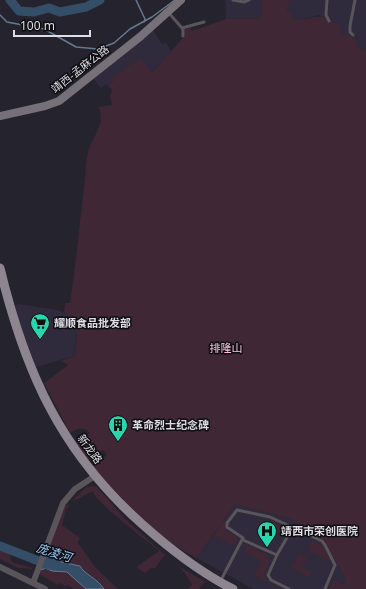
<svg xmlns="http://www.w3.org/2000/svg" width="366" height="589" viewBox="0 0 366 589" font-family="'Noto Sans','Noto Sans SC',sans-serif">
<style>
.built{fill:#2f2b3c}
.green{fill:#3f2735}
.water{fill:#334e66;stroke:#67798c}
.lines{fill:none;stroke-linecap:round;stroke-linejoin:round}
.stream{stroke:#67798c;stroke-width:1.5}
.river{stroke:#334e66;stroke-width:9}
.lane{stroke:#59555a;stroke-width:3}
.street{stroke:#59555a;stroke-width:6}
.secondary{stroke:#767078;stroke-width:8}
.primary{stroke:#8d858f;stroke-width:9}
.labels{text-anchor:middle;stroke-width:3;stroke-linejoin:round;paint-order:stroke}
.street-label{font-size:11px;fill:#dfdde5;stroke:#0e0d12}
.poi-label{font-size:11px;font-weight:bold;fill:#dfdde5;stroke:#0e0d12;text-anchor:start}
.park-label{font-size:11px;fill:#fec0e2;stroke:#0e0d12}
.water-label{font-size:12px;font-style:italic;fill:#99cbf7;stroke:#0e0d12}
</style>
<rect width="100%" height="100%" fill="#25232e"/>
<path class="built" d="M225,0H262L261,18L226,19Z
M290,0H366V50L356,47L354,37L340,33L319,15L298,21L293,19L287,12Z
M153,30L162,44L166,42L171,51L164,60L151,72L111,79L113,81L108,86L106,84L101,88L92,77Z
M19,304L57,310L69,314L74,319L77,328L75,356L36,367L13,307Z
M235,504L291,519L325,541L346,580L343,584L334,579L329,589H253L197,558Z"/>
<path class="green" d="M262,0H290L287,12L292,13L293,19C304,23 313,14 325,17L328,22L340,24V33L354,37L358,43L356,47L366,50V589H329L334,579L343,584L346,580L325,541L291,519L235,504L223,521L225,523V530L237,537L238,541L234,546L214,536L222,522L197,558C164,543 114,496 93,466L107,455L103,450L89,460L76,443L90,433C83,426 78,428 70,433L44,383L68,365L61,361L75,356C76,341 82,320 64,312L65,303H70C76,265 79,227 84,188C86,176 85,164 88,152C91,138 108,121 98,107L112,105L110,96L112,90L108,86L113,81L111,78L141,58L151,72L154,70L184,37V30L190,26L192,31L226,19L261,18Z
M93,486L98,488L124,518L165,555L155,568H151L145,573L136,567L159,551C147,540 93,501 93,491L74,501L73,500L86,487Z
M67,504L69,506L66,509L62,525L80,538L78,543L95,567L118,589H104C98,578 86,575 79,566L61,562L47,553L64,508Z
M272,521L286,526L287,530L284,536L268,528Z
M312,540L324,546L333,562L309,552L308,549Z
M245,545H247L268,555L270,561L264,576L266,583L255,576L260,560L246,552L244,549Z
M0,549L9,554L12,562L32,568V569L18,568L0,559Z
M299,553L307,557L302,567L312,572L309,577L291,568Z
M180,567L206,582L199,586L200,589H187L192,585L191,582Z
M45,568L67,572L86,589H74L68,585L66,586L59,583L58,585L39,574L41,569Z"/>
<path class="water" d="M47,553L57,556L61,562L80,566C83,573 98,579 104,589H86L67,572L52,571L45,568L42,570L41,569Z"/>
<g class="lines">
<path class="stream" d="M136,0L145,19L144,22
M0,15L7,22L44,29L76,47L98,49L114,43L130,29L152,17L175,0"/>
<path class="river" d="M10,0L19,11L34,12L49,8L60,12L86,7L100,0
M0,546L49,565"/>
<path class="lane" d="M233,0L244,2L249,0
M327,0L326,15L329,21
M168,12L182,28L204,22
M353,35L350,32V26L355,0
M183,36V28
M243,540L277,555
M221,580L243,538L227,527V523L237,510L270,517L322,541L325,545L335,565L325,589
M289,589L271,580L268,575L277,555L293,527"/>
<path class="street" d="M0,567L45,589
M33,583L63,503L75,489L95,476"/>
<path class="secondary" d="M0,116L45,106L59,101L141,36L181,0"/>
<path class="primary" d="M0,268C25,372 61,452 142,524C170,549 199,572 233,589"/>
</g>
<defs>
<symbol id="supermarket-pin" viewBox="-11 -11 22 30"><path d="M0 17L-7.5 6A9.5 9.5 0 1 1 7.5 6Z" fill="#28d5ad" stroke="#0e0d12"/><path d="M-6-5.5h2.5l.6 2H6L4.5 2H-2.5L-4.4-4H-6ZM-1.5 3.2a1.3 1.3 0 1 0 .1 0ZM3 3.2a1.3 1.3 0 1 0 .1 0Z" fill="#111"/></symbol>
<symbol id="building-pin" viewBox="-11 -11 22 30"><path d="M0 17L-7.5 6A9.5 9.5 0 1 1 7.5 6Z" fill="#28d5ad" stroke="#0e0d12"/><path d="M-4-6H4V6H1V3H-1V6H-4ZM-2.5-4.3h1.7v1.8h-1.7ZM.8-4.3h1.7v1.8H.8ZM-2.5-1h1.7V.8h-1.7ZM.8-1h1.7V.8H.8Z" fill="#111"/></symbol>
<symbol id="hospital-pin" viewBox="-11 -11 22 30"><path d="M0 17L-7.5 6A9.5 9.5 0 1 1 7.5 6Z" fill="#28d5ad" stroke="#0e0d12"/><path d="M-5-5h3v3.5h4V-5h3V5h-3V1.5h-4V5h-3Z" fill="#111"/></symbol>
</defs>
<g fill-rule="evenodd">
<use href="#supermarket-pin" x="29" y="312" width="22" height="30"/>
<use href="#building-pin" x="107" y="414" width="22" height="30"/>
<use href="#hospital-pin" x="256" y="520" width="22" height="30"/>
</g>
<g class="labels">
<g class="street-label">
<text transform="translate(80 69) rotate(-38)" y="4">靖西-孟麻公路</text>
<text transform="translate(90 449) rotate(54)" y="4">新龙路</text>
</g>
<g class="poi-label">
<text x="54" y="327">耀顺食品批发部</text>
<text x="132" y="429">革命烈士纪念碑</text>
<text x="281" y="535">靖西市荣创医院</text>
</g>
<g class="park-label">
<text x="226" y="352">排隆山</text>
</g>
<g class="water-label">
<text transform="translate(54 553) rotate(17)" y="4">庞凌河</text>
</g>
</g>
<path d="M14 30v6h76v-6" fill="none" stroke="#dfdde5" stroke-width="2"/>
<text x="20" y="30" font-size="12" fill="#dfdde5" stroke="#0e0d12" stroke-width="3" paint-order="stroke">100 m</text>
</svg>
